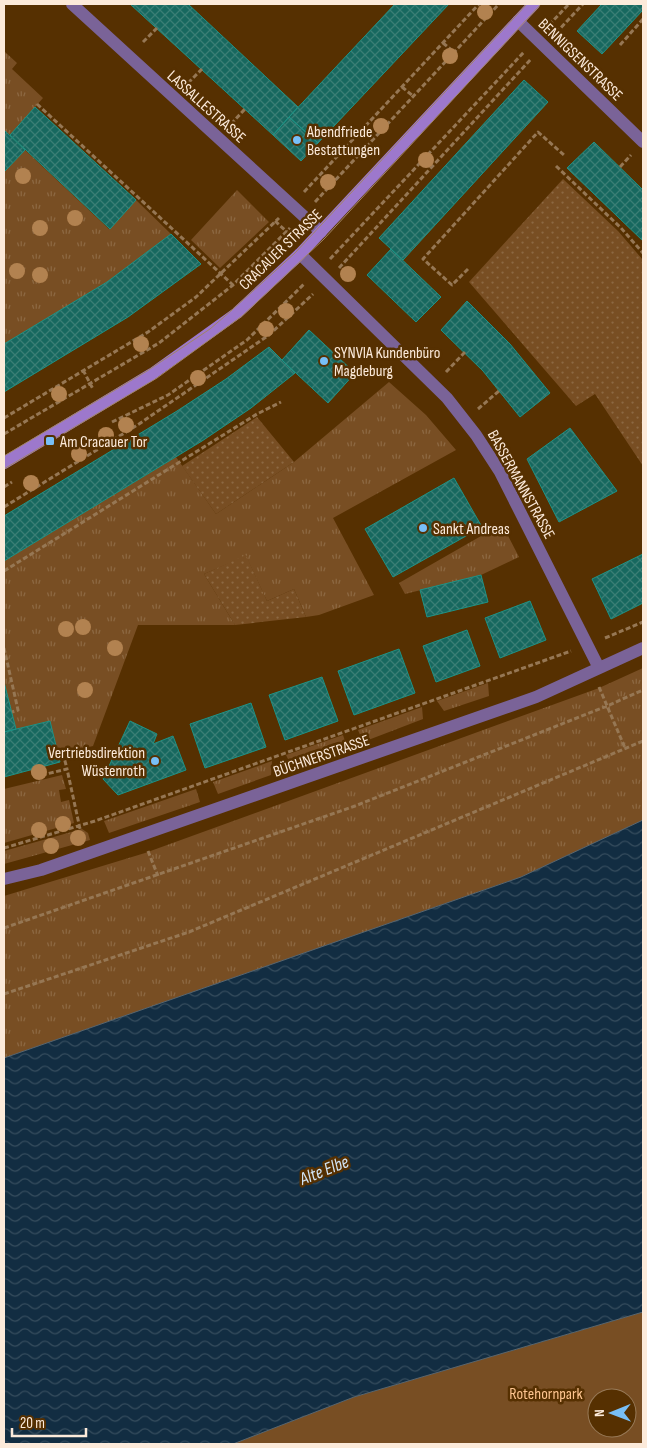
<svg xmlns="http://www.w3.org/2000/svg" width="647" height="1448" viewBox="0 0 647 1448" font-family="'Sofia Sans Condensed',sans-serif">
<style>
.grass{fill:url(#grass-tufts)}
.park{fill:#784e23;fill-rule:evenodd}
.garden{fill:url(#garden-dots)}
.water{fill:url(#water-waves);stroke:#586670}
.building{fill:url(#building-cross-hatch);stroke:#1f9285}
.lines{fill:none;stroke-linecap:round;stroke-linejoin:round}
.path{stroke:#967754;stroke-width:3;stroke-dasharray:5 2.5;stroke-linecap:butt}
.minor{stroke:#7a6398;stroke-width:12}
.secondary{stroke:#9d78cc;stroke-width:12}
.tram{stroke:#a18463;stroke-width:1}
.tree{fill:#b28250}
.poi-dot{fill:#78bff7;stroke:#563001;stroke-width:2}
.labels{text-anchor:middle;stroke-width:5;stroke-linejoin:round;paint-order:stroke}
.street-label{font-size:16px;fill:#fceada;stroke:#563001}
.poi-label{font-size:16px;fill:#fceada;stroke:#563001;text-anchor:start}
.park-label{font-size:16px;fill:#fec590;stroke:#563001}
.water-label{font-size:18px;font-style:italic;fill:#d1e4f5;stroke:#563001}
</style>
<defs>
<pattern id="grass-tufts" width="24" height="20" patternUnits="userSpaceOnUse" patternTransform="scale(1.25)"><rect width="24" height="20" fill="#784e23"/><path d="M3 7l-1-3M5 7V3M7 7l1-3M15 17l-1-3M17 17v-4M19 17l1-3" fill="none" stroke="#8c6842"/></pattern>
<pattern id="garden-dots" width="8" height="8" patternUnits="userSpaceOnUse" patternTransform="scale(1.25)"><rect width="8" height="8" fill="#784e23"/><path d="M2 2h.1M6 6h.1" fill="none" stroke="#8c6842" stroke-width="1.8" stroke-linecap="round"/></pattern>
<pattern id="water-waves" width="16" height="10" patternUnits="userSpaceOnUse" patternTransform="scale(1.25)"><rect width="16" height="10" fill="#122d42"/><path d="M0 5q4-4 8 0t8 0" fill="none" stroke="#354c5d"/></pattern>
<pattern id="building-cross-hatch" width="8" height="8" patternUnits="userSpaceOnUse" patternTransform="scale(1.25)"><rect width="8" height="8" fill="#17685f"/><path d="M0 0l8 8M0 8l8-8" fill="none" stroke="#3a7e75"/></pattern>
</defs>
<rect width="100%" height="100%" fill="#563001"/>
<path class="grass" d="M4,51L17,63L12,69L43,98L10,135L4,130Z
M25,150L109,229L136,200L171,234L107,282L4,344V172Z
M237,190L269,222L220,268L191,240Z
M389,382L426,415L456,450L333,518L374,595L319,615L306,617L294,589L267,601L246,556L204,574L235,625H138L93,746L58,754L50,721L16,729L4,682V561L176,457L216,514L294,462Z
M502,524L519,557L481,575L405,594L399,583Z
M643,668V820L521,877L4,1058V896L145,853L599,688Z
M488,683L489,696L444,711L437,701Z
M422,707L423,719L363,742L358,730Z
M343,735L347,747L292,767L286,755Z
M272,761L271,775L218,794L213,782Z
M62,775L66,789L59,790L61,802L69,800L74,823L4,843V789Z
M196,789L200,802L109,833L104,821Z
M82,829L88,833L90,840L4,864V851Z"/>
<path class="park" d="M643,1312V1444H233L354,1397ZM597,1398H627V1428H597Z"/>
<path class="garden" d="M563,179L618,231L643,260V466L595,394L576,406L469,282Z
M257,417L294,462L216,514L182,466Z
M246,555L267,601L294,589L306,617L235,625L204,574Z"/>
<path class="water" d="M643,820V1312L354,1397L233,1444H4V1058L521,877Z"/>
<path class="building" d="M130,4H188L298,107L273,135Z
M395,4H449L318,143L289,117Z
M602,4H643V10L602,54L577,31Z
M524,80L548,102L403,260L379,238Z
M35,107L136,200L110,229L10,135Z
M289,117L318,143L301,161L273,135Z
M4,130L25,150L4,172Z
M594,142L643,190V241L567,168Z
M171,234L201,264L128,317L4,392V344L107,282Z
M391,249L441,297L416,322L367,275Z
M467,301L510,344L550,393L520,417L483,371L441,330Z
M309,330L355,373L328,403L282,360Z
M269,347L295,373L251,408L202,441L4,561V516L177,411L226,379Z
M570,428L617,491L559,522L527,459Z
M454,478L482,527L393,577L365,529Z
M643,554V603L611,619L592,579Z
M481,575L488,602L427,617L420,590Z
M530,601L546,640L500,658L485,618Z
M467,630L480,666L436,682L423,646Z
M399,649L415,693L354,715L338,671Z
M322,677L338,721L285,740L269,695Z
M4,682L16,729L4,732Z
M251,703L266,747L205,768L190,724Z
M50,721L60,762L4,777V732Z
M130,721L157,734L153,744L173,736L186,770L118,795L103,779Z"/>
<g class="lines">
<path class="path" d="M549,25L569,4
M556,33L583,4
M143,42L157,28
M443,43L454,52
M620,45L643,19
M188,83L202,69
M402,87L413,96
M37,104L233,285
M231,124L245,109
M363,129L373,139
M556,166L621,228L643,253
M620,167L631,155
M304,192L479,4
M315,202L499,4
M275,221L287,232
M330,259L524,52
M339,268L531,59
M468,269L452,285L423,259L538,132L565,156
M83,370L93,389
M446,372L465,352
M478,409L500,390
M4,418L148,332L196,297L279,218
M112,422L168,395L247,340L304,284
M4,434L159,343L233,285L290,228
M4,487L12,482
M4,507L139,424L269,335L313,294
M4,571L257,414L281,402
M605,638L643,622
M4,648L18,710L12,712
M599,687L625,748
M63,753L67,769
M32,770L34,777L67,769L82,838
M4,848L95,821L571,651
M148,851L158,876
M4,928L355,806L607,706L643,690
M4,994L189,932L643,741"/>
<path class="minor" d="M72,4L321,232
M518,21L643,142
M300,254L447,398L476,435L500,472L599,668
M4,879L41,870L536,697L643,648"/>
<path class="secondary" d="M4,463L152,374L237,313L300,254L534,4"/>
<path class="tram" d="M4,456L147,371L210,329L232,310L295,253L527,4
M4,469L157,378L242,316L324,239L541,4"/>
</g>
<g class="tree">
<circle cx="485" cy="12" r="8"/>
<circle cx="450" cy="56" r="8"/>
<circle cx="381" cy="126" r="8"/>
<circle cx="426" cy="160" r="8"/>
<circle cx="23" cy="176" r="8"/>
<circle cx="328" cy="182" r="8"/>
<circle cx="75" cy="218" r="8"/>
<circle cx="40" cy="228" r="8"/>
<circle cx="17" cy="271" r="8"/>
<circle cx="348" cy="274" r="8"/>
<circle cx="40" cy="275" r="8"/>
<circle cx="286" cy="311" r="8"/>
<circle cx="266" cy="329" r="8"/>
<circle cx="141" cy="344" r="8"/>
<circle cx="198" cy="378" r="8"/>
<circle cx="59" cy="394" r="8"/>
<circle cx="126" cy="425" r="8"/>
<circle cx="106" cy="435" r="8"/>
<circle cx="79" cy="454" r="8"/>
<circle cx="31" cy="483" r="8"/>
<circle cx="83" cy="627" r="8"/>
<circle cx="66" cy="629" r="8"/>
<circle cx="115" cy="648" r="8"/>
<circle cx="85" cy="690" r="8"/>
<circle cx="39" cy="772" r="8"/>
<circle cx="63" cy="824" r="8"/>
<circle cx="39" cy="830" r="8"/>
<circle cx="78" cy="838" r="8"/>
<circle cx="51" cy="846" r="8"/>
</g>
<g class="poi-dot">
<circle cx="297" cy="140" r="5"/>
<circle cx="324" cy="361" r="5"/>
<rect x="45" y="436" width="10" height="10" rx="2.5"/>
<circle cx="423" cy="528" r="5"/>
<circle cx="155" cy="761" r="5"/>
</g>
<g class="labels">
<g class="street-label">
<text transform="translate(581 59) rotate(44)" y="6">BENNIGSENSTRASSE</text>
<text transform="translate(207 106) rotate(42)" y="6">LASSALLESTRASSE</text>
<text transform="translate(280 249) rotate(-44)" y="6">CRACAUER STRASSE</text>
<text transform="translate(522 484) rotate(61)" y="6">BASSERMANNSTRASSE</text>
<text transform="translate(321 755) rotate(-19)" y="6">BÜCHNERSTRASSE</text>
</g>
<g class="poi-label">
<text x="307" y="137">Abendfriede<tspan x="307" dy="18">Bestattungen</tspan></text>
<text x="334" y="358">SYNVIA Kundenbüro<tspan x="334" dy="18">Magdeburg</tspan></text>
<text x="60" y="447">Am Cracauer Tor</text>
<text x="433" y="534">Sankt Andreas</text>
<text x="145" y="758" text-anchor="end">Vertriebsdirektion<tspan x="145" dy="18">Wüstenroth</tspan></text>
</g>
<g class="park-label">
<text x="546" y="1399">Rotehornpark</text>
</g>
<g class="water-label">
<text transform="translate(324 1170) rotate(-22)" y="6">Alte Elbe</text>
</g>
</g>
<rect width="647" height="1448" fill="none" stroke="#fceada" stroke-width="10"/>
<g transform="translate(612 1413) rotate(269)"><circle r="24" fill="#563001" stroke="#987a58"/>
<path d="M0-4L9 19L0 12L-9 19Z" fill="#78bff7"/>
<text y="-8" font-size="14" font-weight="bold" text-anchor="middle" fill="#fceada">N</text>
</g>
<path d="M12 1428v8h74v-8" fill="none" stroke="#fceada" stroke-width="2.5"/>
<text x="20" y="1428" font-size="15" fill="#fceada" stroke="#563001" stroke-width="4" paint-order="stroke">20 m</text>
</svg>
